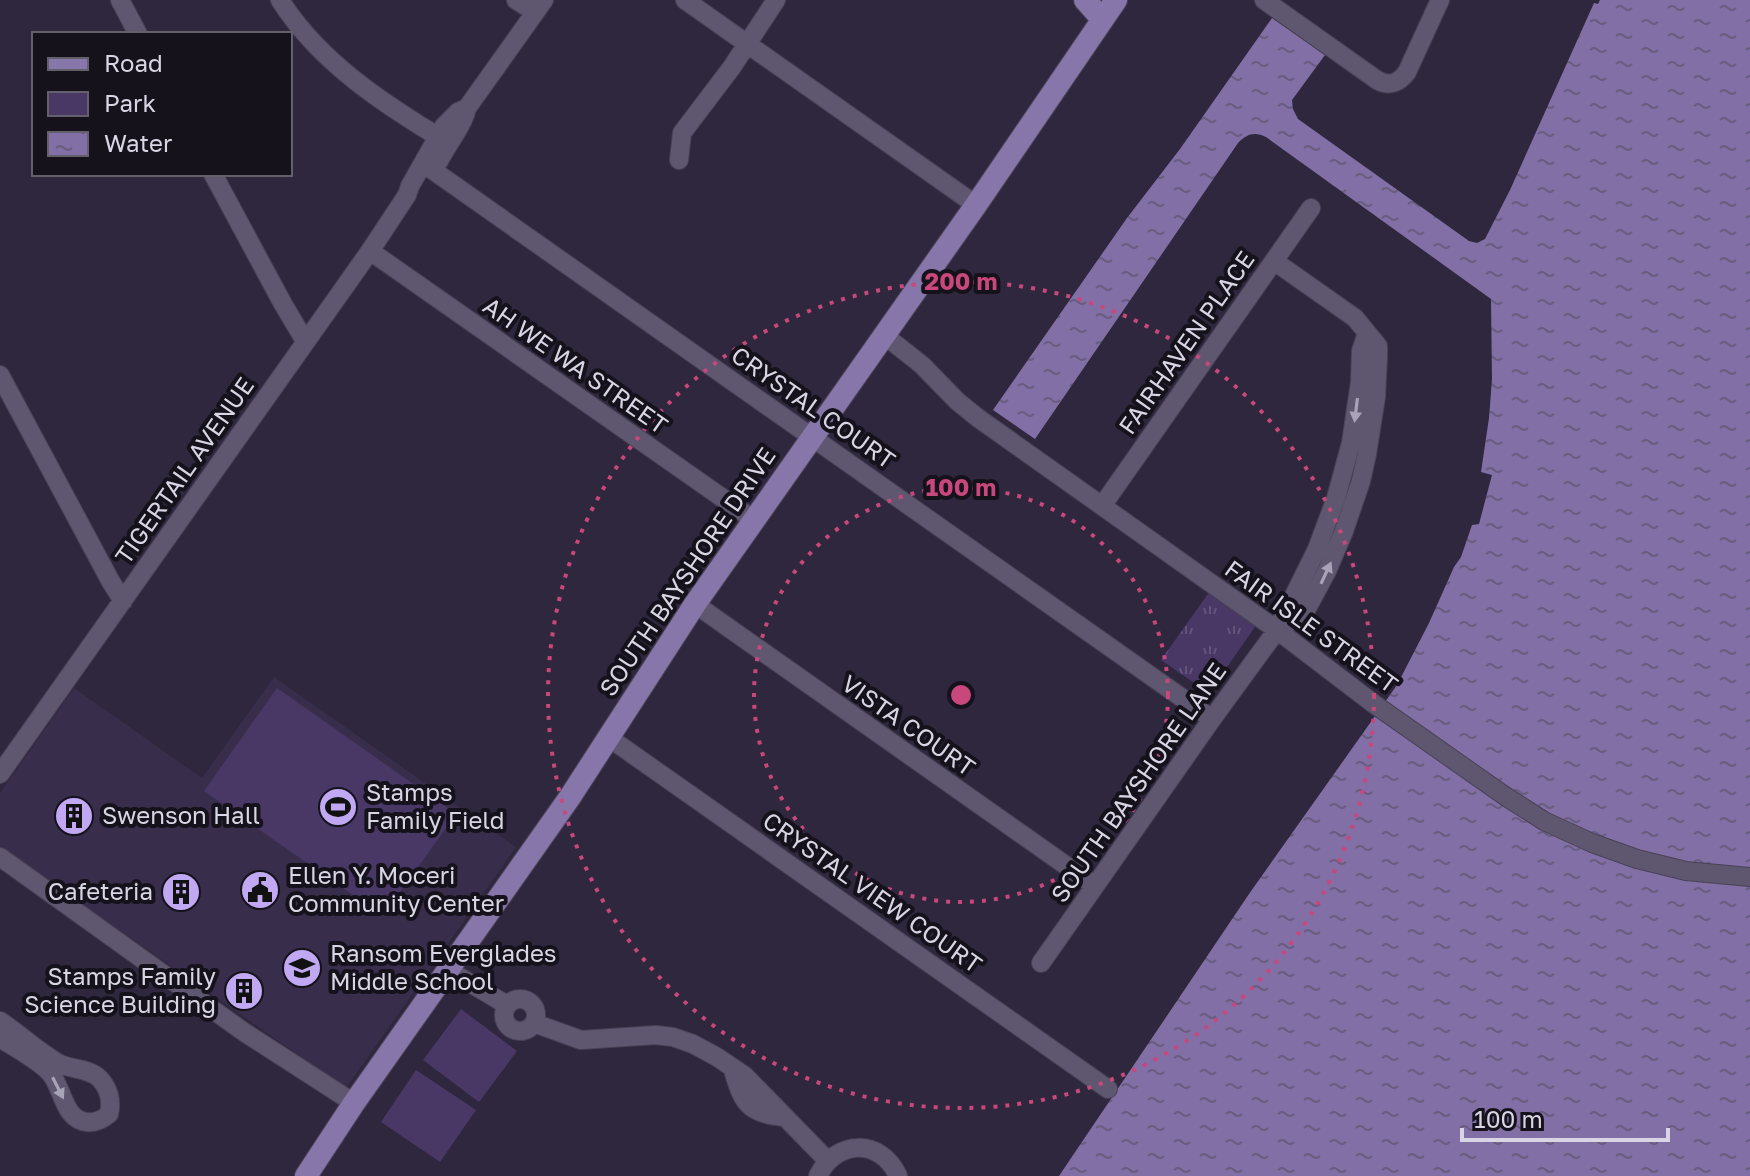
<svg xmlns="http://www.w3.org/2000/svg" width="1750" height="1176" viewBox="0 0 1750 1176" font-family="'Golos Text',sans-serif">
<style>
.built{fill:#382e4b}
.grass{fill:url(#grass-tufts)}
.park{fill:#493865}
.water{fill:url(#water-ripples)}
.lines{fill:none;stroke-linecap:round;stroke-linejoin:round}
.minor-casing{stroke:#494256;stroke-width:20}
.major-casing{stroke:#494256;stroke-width:24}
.minor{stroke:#5f5770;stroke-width:18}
.major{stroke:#8776a9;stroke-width:22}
.oneway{fill:#a8a3b6}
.ring{fill:none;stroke:#c8477d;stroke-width:4;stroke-dasharray:4 8}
.labels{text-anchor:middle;stroke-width:8;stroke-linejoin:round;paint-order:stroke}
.street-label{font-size:24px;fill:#d9d5e4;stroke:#15121c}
.poi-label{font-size:24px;fill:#d9d5e4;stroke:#15121c;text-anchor:start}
.centre{fill:#c8477d;stroke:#15121c;stroke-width:4}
.ring-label{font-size:24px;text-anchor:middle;font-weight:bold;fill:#c8477d;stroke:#15121c;stroke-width:8;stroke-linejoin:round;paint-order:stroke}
</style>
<defs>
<pattern id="grass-tufts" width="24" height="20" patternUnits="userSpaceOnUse" patternTransform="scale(2)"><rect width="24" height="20" fill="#493865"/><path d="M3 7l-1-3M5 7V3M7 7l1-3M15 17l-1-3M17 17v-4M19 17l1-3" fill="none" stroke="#63547b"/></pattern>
<pattern id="water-ripples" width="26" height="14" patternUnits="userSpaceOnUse" patternTransform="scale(2)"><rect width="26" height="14" fill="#826fa6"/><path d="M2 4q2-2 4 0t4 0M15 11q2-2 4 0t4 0" fill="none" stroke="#685c7f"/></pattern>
</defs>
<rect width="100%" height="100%" fill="#2f273d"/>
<path class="built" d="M274,677L516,847L346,1088L0,847V793L74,688L202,778Z"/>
<path class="grass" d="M1210,591L1257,624L1209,693L1161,660Z"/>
<path class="park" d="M277,688L456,814L383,916L204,791Z
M461,1009L517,1051L479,1102L423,1060Z
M416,1070L476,1110L440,1162L381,1122Z"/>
<path class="water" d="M1600,0H1750V1176H1059L1249,894L1397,685L1429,623L1454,567L1461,557L1472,525L1479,524L1492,475L1481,472L1489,418L1492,379L1491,299L1266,137C1255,131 1246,134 1238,143L1035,439L993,410L1127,218L1180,149L1272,18L1325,55L1292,100L1293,109L1298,119L1469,241L1477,243L1485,239L1510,190L1594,3L1598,4Z"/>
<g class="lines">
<defs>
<path id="minor" d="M120,0L138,34
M280,0C319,62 385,105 447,142
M516,0L535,12
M685,0L976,205
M1264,0L1377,80C1389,87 1399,83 1407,72L1440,0
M679,160L682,133L732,67L776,0
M439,161C447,145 464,124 467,108L544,0
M424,164L1212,719
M213,174L283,304L305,341
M370,251L754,520
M1274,261L1355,318L1378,346V357L1376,397L1367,454L1361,481L1344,531L1327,571L1305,612L1277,630
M884,335L922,365L957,401L978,418L1277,630L1374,704L1505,796L1544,821L1592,843L1637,859L1686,871L1750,877
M0,375L111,582L123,601
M1102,506L1311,208
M695,604L1095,886
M608,737L1108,1089
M0,774L370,251L407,195L410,186L444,126L458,112L467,108
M0,857L244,1032L354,1103
M1041,963L1212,719L1277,630L1317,549L1336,498L1351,443L1360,382L1361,351L1367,333
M448,970L507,1005
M504 1015a16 16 0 1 1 32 0a16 16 0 1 1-32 0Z
M0,1021C20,1034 37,1051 58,1063C71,1070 89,1068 99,1078C109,1088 112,1101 109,1114C102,1120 96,1123 87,1122C64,1120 63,1089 51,1074C40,1061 15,1048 0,1038
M534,1023L581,1040L656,1035L673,1037L693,1044L717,1057L745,1076L828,1161
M733,1070C743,1104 748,1113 784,1117
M818,1176C836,1139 881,1138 898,1176"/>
<path id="major" d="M1085,0L1102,19
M306,1176L354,1103L570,797L695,604L976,205L1116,0"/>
</defs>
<use href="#minor" class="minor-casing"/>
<use href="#major" class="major-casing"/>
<use href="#minor" class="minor"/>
<use href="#major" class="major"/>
</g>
<defs><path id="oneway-solid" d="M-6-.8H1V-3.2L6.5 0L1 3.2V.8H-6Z" transform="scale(2)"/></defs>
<g class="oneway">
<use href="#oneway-solid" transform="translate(1356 410) rotate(97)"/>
<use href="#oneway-solid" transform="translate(1326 573) rotate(-65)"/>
<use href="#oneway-solid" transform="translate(58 1088) rotate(63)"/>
</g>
<g class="ring">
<circle cx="961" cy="695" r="207"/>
<circle cx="961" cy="695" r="413"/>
</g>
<defs>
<symbol id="stadium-disc" viewBox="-11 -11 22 22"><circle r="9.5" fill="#c1a8f3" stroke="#15121c"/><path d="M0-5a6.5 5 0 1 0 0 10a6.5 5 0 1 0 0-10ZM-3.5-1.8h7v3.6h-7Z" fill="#111"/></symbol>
<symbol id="building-disc" viewBox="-11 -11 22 22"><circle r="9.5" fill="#c1a8f3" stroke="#15121c"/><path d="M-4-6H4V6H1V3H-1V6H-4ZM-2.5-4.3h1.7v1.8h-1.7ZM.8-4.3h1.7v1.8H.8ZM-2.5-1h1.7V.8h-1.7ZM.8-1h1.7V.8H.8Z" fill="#111"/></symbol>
<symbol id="civic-disc" viewBox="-11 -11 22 22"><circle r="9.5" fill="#c1a8f3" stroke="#15121c"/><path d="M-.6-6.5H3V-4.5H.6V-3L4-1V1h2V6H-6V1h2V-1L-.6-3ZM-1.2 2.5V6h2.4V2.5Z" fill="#111"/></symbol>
<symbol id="school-disc" viewBox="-11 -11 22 22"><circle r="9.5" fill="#c1a8f3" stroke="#15121c"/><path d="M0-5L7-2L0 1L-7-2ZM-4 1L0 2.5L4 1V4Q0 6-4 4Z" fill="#111"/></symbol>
</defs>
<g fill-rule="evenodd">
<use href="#stadium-disc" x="316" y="785" width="44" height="44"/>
<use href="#building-disc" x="52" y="794" width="44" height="44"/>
<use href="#civic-disc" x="238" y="868" width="44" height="44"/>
<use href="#building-disc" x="159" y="870" width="44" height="44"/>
<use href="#school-disc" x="280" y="946" width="44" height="44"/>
<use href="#building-disc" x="222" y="969" width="44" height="44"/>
</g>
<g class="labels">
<g class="street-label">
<text transform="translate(1187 343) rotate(-55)" y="8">FAIRHAVEN PLACE</text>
<text transform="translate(575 366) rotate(35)" y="8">AH WE WA STREET</text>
<text transform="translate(813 408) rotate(35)" y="8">CRYSTAL COURT</text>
<text transform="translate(185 471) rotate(-55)" y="8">TIGERTAIL AVENUE</text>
<text transform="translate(688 572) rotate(-56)" y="8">SOUTH BAYSHORE DRIVE</text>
<text transform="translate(1311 627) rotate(36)" y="8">FAIR ISLE STREET</text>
<text transform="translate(908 726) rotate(35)" y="8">VISTA COURT</text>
<text transform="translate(1139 783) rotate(-55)" y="8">SOUTH BAYSHORE LANE</text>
<text transform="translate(872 893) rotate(35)" y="8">CRYSTAL VIEW COURT</text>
</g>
<g class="poi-label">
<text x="366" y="801">Stamps<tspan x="366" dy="28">Family Field</tspan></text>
<text x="102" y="824">Swenson Hall</text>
<text x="288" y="884">Ellen Y. Moceri<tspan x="288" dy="28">Community Center</tspan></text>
<text x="153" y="900" text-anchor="end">Cafeteria</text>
<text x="330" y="962">Ransom Everglades<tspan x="330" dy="28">Middle School</tspan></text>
<text x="216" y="985" text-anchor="end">Stamps Family<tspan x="216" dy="28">Science Building</tspan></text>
</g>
</g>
<circle cx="961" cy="695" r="12" class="centre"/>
<g class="ring-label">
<text x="961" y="290">200 m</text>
<text x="961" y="496">100 m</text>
</g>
<rect x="32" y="32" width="260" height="144" fill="#15121c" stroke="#63606c" stroke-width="2"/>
<rect x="48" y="58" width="40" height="12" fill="#8776a9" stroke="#63606c" stroke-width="2"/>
<text x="104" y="72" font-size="24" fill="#d9d5e4">Road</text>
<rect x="48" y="92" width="40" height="24" fill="#493865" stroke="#63606c" stroke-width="2"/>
<text x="104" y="112" font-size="24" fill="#d9d5e4">Park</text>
<rect x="48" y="132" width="40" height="24" fill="url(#water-ripples)" stroke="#63606c" stroke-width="2"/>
<text x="104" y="152" font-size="24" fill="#d9d5e4">Water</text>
<path d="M1462 1128v12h206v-12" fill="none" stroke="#d9d5e4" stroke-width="4"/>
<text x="1474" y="1128" font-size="24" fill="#d9d5e4" stroke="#15121c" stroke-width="6" paint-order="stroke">100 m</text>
</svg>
